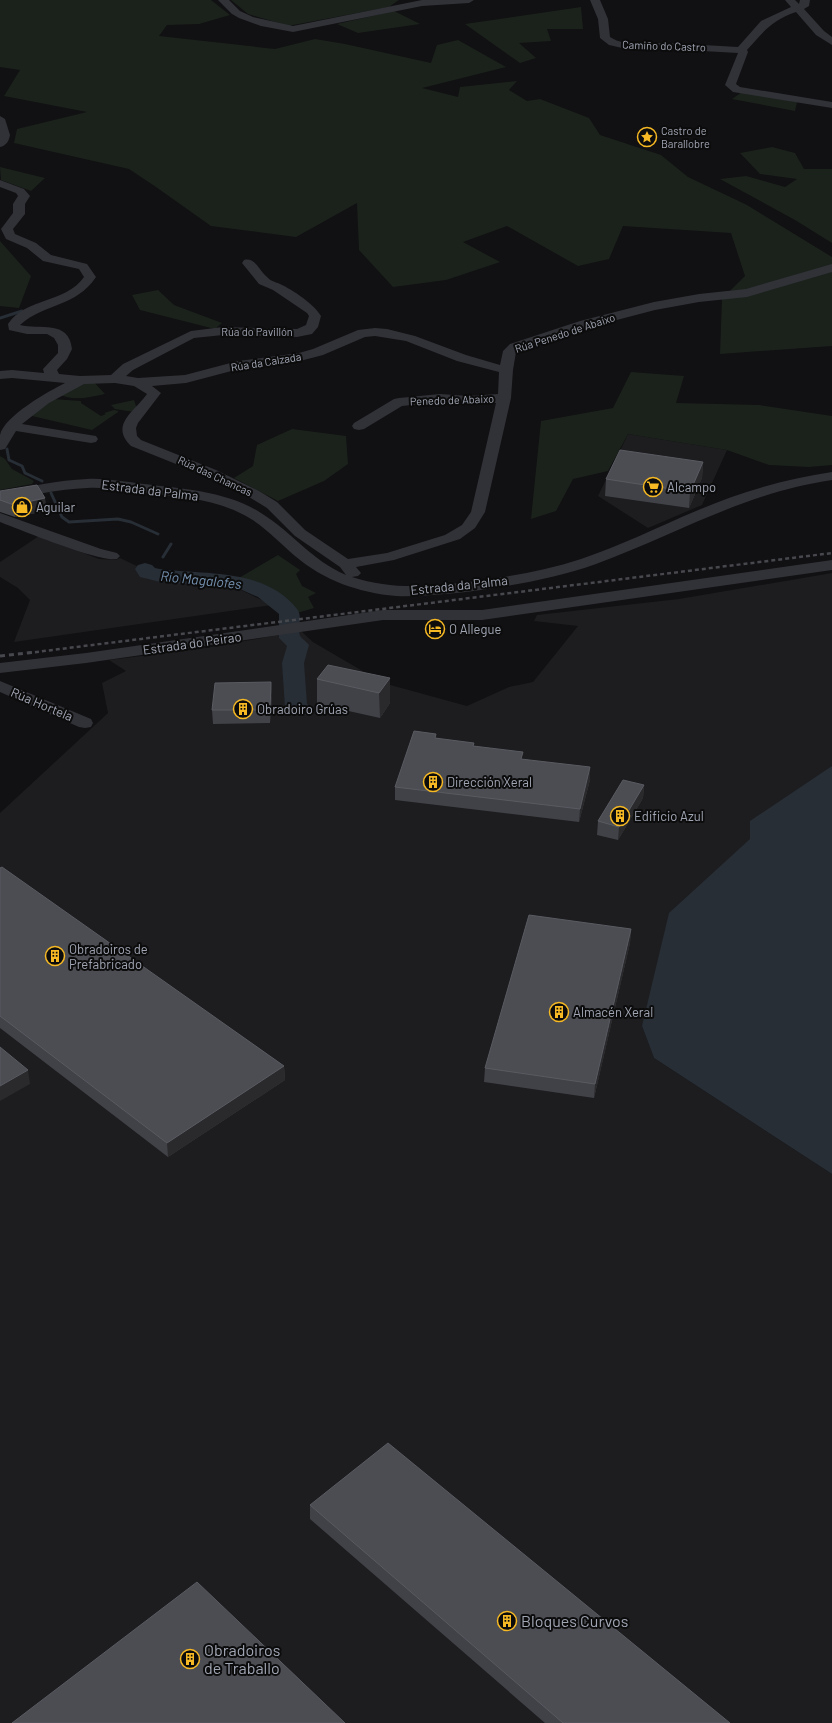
<svg xmlns="http://www.w3.org/2000/svg" width="832" height="1723" viewBox="0 0 832 1723" font-family="Barlow,sans-serif">
<style>
.built{fill:#1d1d1f}
.green{fill:#1b221c}
.water{fill:#272e36}
.lines{fill:none;stroke-linecap:round;stroke-linejoin:round}
.stream{stroke:#272e36;stroke-width:3}
.river{fill:#272e36;fill-rule:evenodd}
.minor{fill:#313237;fill-rule:evenodd}
.rail-far1{stroke:#46484e;stroke-width:2.5;stroke-dasharray:4 3;stroke-linecap:butt}
.rail{stroke:#46484e;stroke-width:3;stroke-dasharray:5 4;stroke-linecap:butt}
.wall{fill:#414247}
.shaded-wall{fill:#2a2a2d}
.building{fill:#4c4d53;stroke:#595b62}
.labels{text-anchor:middle;stroke-width:4;stroke-linejoin:round;paint-order:stroke}
.far-street-label{font-size:11px;fill:#a1a6b3;stroke:#0c0c0d}
.far-poi-label{font-size:11px;fill:#a1a6b3;stroke:#0c0c0d;text-anchor:start}
.poi-label{font-size:13px;fill:#a1a6b3;stroke:#0c0c0d;text-anchor:start}
.street-label{font-size:13px;fill:#a1a6b3;stroke:#0c0c0d}
.water-label{font-size:14px;font-style:italic;fill:#7692b0;stroke:#0c0c0d}
.near-poi-label{font-size:16px;fill:#a1a6b3;stroke:#0c0c0d;text-anchor:start}
</style>
<rect width="100%" height="100%" fill="#111012"/>
<path class="built" d="M628,434L727,450L702,505L648,528L598,496Z
M39,536L99,559L116,560L120,558L141,568L147,579L237,588L272,605L14,642L30,600L18,588L0,577V562Z
M832,573V766L751,839L642,1026L654,1058L832,1174V1723H0V813L108,713L102,683L126,671L109,660L206,648L301,631L313,642L383,683L467,706L509,687L533,682L578,626L534,621L537,615L679,599Z"/>
<path class="green" d="M0,0H211L230,15L199,24L167,25L159,36L275,49L315,39L345,44L431,63L437,45L458,40L506,67L422,88L458,97L460,87L517,81L509,90L527,101L540,99L589,118L600,135L661,155L688,177L747,205L832,257V346L720,354L722,299L745,276L731,233L623,226L609,259L578,266L507,226L463,242L500,262L446,280L393,287L359,250L357,203L296,237L211,226L156,187L129,169L14,143L17,129L87,112L4,96L20,70L0,67Z
M231,0H399L389,7L288,26L248,14Z
M581,7L583,29H547L551,41L519,43L536,58L520,63L465,24Z
M394,11L420,24L358,33L337,24Z
M742,92L797,102L795,111L732,99Z
M772,147L795,153L804,169H832V243L795,220L720,179L746,176L785,187L797,179L760,174L740,153Z
M0,167L45,178L31,191L1,180Z
M0,241L31,276L19,308L0,306Z
M158,290L174,305L222,323L215,329L140,310L132,295Z
M631,372L684,376L676,403L759,405L832,416V465L809,467L769,465L727,450L628,434L608,471L573,479L556,511L531,519L541,421L613,408Z
M93,381L105,394C90,397 73,402 59,394L84,383Z
M52,399L81,401V403L101,416L106,414L104,413L114,410L118,411V412L92,430L32,416Z
M134,400L137,409L134,412L115,409L111,405Z
M292,429L346,436L348,464L324,481L278,501L234,478L253,466L257,445Z
M0,456L5,459L12,469L34,481L32,484L0,490Z
M278,555L300,570L296,574L302,586L316,593L308,597L314,608L297,613L270,590L237,579Z"/>
<path class="water" d="M832,766V1174L654,1058L642,1026L669,913L750,839V821Z"/>
<g class="lines">
<path class="stream" d="M0,318L22,311
M7,449L9,460L22,466L25,473L42,481
M51,493L62,517L69,522L118,519L131,522L158,534
M163,557L171,544"/>
<path class="river" d="M145,563L152,565L155,568L160,569C205,575 265,568 297,609C303,616 297,628 300,636C302,639 307,642 309,645L304,663L307,704L312,709L309,714C300,716 291,715 285,707L282,663L287,646L279,638V614L258,597L242,590L224,587L160,582L140,577L135,569L138,565Z"/>
<path class="minor" d="M218,0H229L240,11L253,17L293,26L422,0H474L469,3L422,6L293,32L261,26L239,18L232,14Z
M590,0H600L608,19L610,37C627,48 648,42 667,43C691,44 715,46 738,47L761,21L791,7L785,0H795L799,4L800,0H810L809,6L804,9L824,31L832,37V45L816,35L796,12C772,20 763,32 747,50L748,52L736,84L740,87L832,102V108L733,92L725,85L738,53L666,49L631,50L609,45L600,38L598,19Z
M0,116L5,119L10,135C9,141 6,146 0,147Z
M0,180L24,189L30,196L25,204V214L13,229L15,234L36,243L51,255L87,264L96,277C75,308 46,302 20,325C39,330 69,319 72,349L67,359L57,370L59,374L80,376L111,375L123,364L191,331L223,327L297,329L306,325L309,316L307,313L273,290L259,284L242,263L244,260C255,257 259,270 267,277C270,281 276,282 280,284C293,290 314,304 321,316L318,327L312,334L297,337L223,335L194,338L133,370L126,376L138,378L185,375L238,361L299,353L313,349L358,330L375,328L387,329L415,336L466,355L500,365L503,351L510,344L580,321L654,302L699,294L746,289L832,264V272L747,297L699,302L655,310L590,327L520,350L516,352L513,370L511,398L485,512L475,528L460,539L394,560L356,567L361,573L358,576L352,577C388,589 424,587 460,583C501,578 542,572 581,559C620,546 658,527 696,511C740,492 785,479 832,472V480C744,493 677,534 596,564C554,579 510,586 466,592C443,594 419,597 396,596C359,593 323,580 295,556C280,543 267,529 251,519C219,499 181,497 145,493C125,491 107,487 87,488C58,489 29,496 0,500V492C29,487 58,480 87,479C106,478 125,482 144,484C183,489 227,491 261,513C292,532 311,560 346,575L340,567L295,536L267,508L249,497L206,476L131,446C109,425 135,411 147,394L134,386L115,383L84,384L49,403L22,424L96,436L98,439L96,442L91,443L16,431L5,449L0,450C0,445 0,439 0,435C4,416 49,391 65,383L12,378L0,379V371L12,370L44,373L43,369L58,353V345L54,338L47,334H27L9,330L8,324C25,298 66,303 84,277L79,269L43,261L27,248L6,239L1,229L13,213V204L18,196L16,193L0,187ZM375,336L406,341L457,361L499,372L498,394L469,396L440,394L399,398L394,399L354,423L352,426L354,429L359,430L364,429L402,406L440,402L469,404L496,403L471,512L462,525L445,535L387,553L348,559L305,530L277,502L259,491L216,470L141,440L137,436L136,428L138,423L161,393L152,386L186,383L239,369L300,361L323,355L365,337Z
M0,513L101,549L117,553L120,556L117,559C101,563 21,530 0,522Z
M832,560V570L482,620H383L86,663L0,673V663L86,653L383,610H482Z
M0,681L91,719L93,723L91,727L85,728L79,727L0,692Z"/>
<path class="rail-far1" d="M28,653L832,553"/>
<path class="rail" d="M0,656L36,652"/>
</g>
<path class="wall" d="M703,462L702,478L689,508L605,496L606,479Z
M0,491L45,498L46,511L15,517L0,512Z
M390,678V703L380,718L317,704V679Z
M271,682L272,695L270,723L213,724L212,710Z
M436,738L473,746L590,780L579,822L395,800V787Z
M644,785L643,798L618,840L597,835L598,821Z
M0,868L284,1066L285,1080L168,1157L0,1028Z
M631,929L630,943L594,1098L484,1082L485,1068Z
M310,1505L730,1723H545L310,1519Z"/>
<path class="shaded-wall" d="M703,462L702,478L689,508L690,492Z
M45,498L46,511L15,517L14,505Z
M390,678V703L380,718L379,693Z
M271,682L272,695L270,723V710Z
M590,767V780L579,822L580,809Z
M644,785L643,798L618,840L619,827Z
M631,929L630,943L594,1098L595,1084Z
M284,1066L285,1080L168,1157L167,1143Z
M28,1070L30,1084L0,1101V1086Z"/>
<path class="building" d="M620,450L703,462L690,492L606,479Z
M37,485L45,498L14,505L0,500V491Z
M328,665L390,678L379,693L317,679Z
M271,682L270,710H212L215,683Z
M414,731L436,734L435,738L474,743L473,746L523,752L521,759L590,767L580,809L395,787Z
M623,780L644,785L619,827L598,821Z
M2,867L284,1066L167,1143L0,1016V868Z
M529,915L631,929L595,1084L485,1068Z
M0,1047L28,1070L0,1086Z
M388,1443L730,1723H563L310,1505Z
M197,1582L345,1723H12Z"/>
<defs>
<symbol id="sight-ring" viewBox="-11 -11 22 22"><circle r="9.5" fill="#0c0c0d" stroke="#f6b924" stroke-width="1.5"/><path d="M0-6L1.8-2.2L6-1.7L2.9 1.2L3.7 5.4L0 3.3L-3.7 5.4L-2.9 1.2L-6-1.7L-1.8-2.2Z" fill="#f6b924"/></symbol>
<symbol id="supermarket-ring" viewBox="-11 -11 22 22"><circle r="9.5" fill="#0c0c0d" stroke="#f6b924" stroke-width="1.5"/><path d="M-6-5.5h2.5l.6 2H6L4.5 2H-2.5L-4.4-4H-6ZM-1.5 3.2a1.3 1.3 0 1 0 .1 0ZM3 3.2a1.3 1.3 0 1 0 .1 0Z" fill="#f6b924"/></symbol>
<symbol id="shop-ring" viewBox="-11 -11 22 22"><circle r="9.5" fill="#0c0c0d" stroke="#f6b924" stroke-width="1.5"/><path d="M-5-2.5h2.3a2.7 3.5 0 0 1 5.4 0H5L5.5 6h-11ZM-1.5-2.5h3a1.5 2.3 0 0 0-3 0Z" fill="#f6b924"/></symbol>
<symbol id="hotel-ring" viewBox="-11 -11 22 22"><circle r="9.5" fill="#0c0c0d" stroke="#f6b924" stroke-width="1.5"/><path d="M-6-4.5h1.5V1H6V5H4.5V3h-9V5H-6ZM-4 0a1.8 1.8 0 1 1 3.6 0ZM.5 0V-2.5h3Q6-2.5 6 0Z" fill="#f6b924"/></symbol>
<symbol id="building-ring" viewBox="-11 -11 22 22"><circle r="9.5" fill="#0c0c0d" stroke="#f6b924" stroke-width="1.5"/><path d="M-4-6H4V6H1V3H-1V6H-4ZM-2.5-4.3h1.7v1.8h-1.7ZM.8-4.3h1.7v1.8H.8ZM-2.5-1h1.7V.8h-1.7ZM.8-1h1.7V.8H.8Z" fill="#f6b924"/></symbol>
</defs>
<g fill-rule="evenodd">
<use href="#sight-ring" x="636" y="126" width="22" height="22"/>
<use href="#supermarket-ring" x="642" y="476" width="22" height="22"/>
<use href="#shop-ring" x="11" y="496" width="22" height="22"/>
<use href="#hotel-ring" x="424" y="618" width="22" height="22"/>
<use href="#building-ring" x="232" y="698" width="22" height="22"/>
<use href="#building-ring" x="422" y="771" width="22" height="22"/>
<use href="#building-ring" x="609" y="805" width="22" height="22"/>
<use href="#building-ring" x="44" y="945" width="22" height="22"/>
<use href="#building-ring" x="548" y="1001" width="22" height="22"/>
<use href="#building-ring" x="496" y="1610" width="22" height="22"/>
<use href="#building-ring" x="179" y="1648" width="22" height="22"/>
</g>
<g class="labels">
<g class="far-street-label">
<text transform="translate(664 46) rotate(2)" y="4">Camiño do Castro</text>
<text x="257" y="336">Rúa do Pavillón</text>
<text transform="translate(565 333) rotate(-18)" y="4">Rúa Penedo de Abaixo</text>
<text transform="translate(266 362) rotate(-9)" y="4">Rúa da Calzada</text>
<text transform="translate(452 400) rotate(-2)" y="4">Penedo de Abaixo</text>
<text transform="translate(215 476) rotate(25)" y="4">Rúa das Chancas</text>
</g>
<g class="far-poi-label">
<text x="661" y="135">Castro de<tspan x="661" dy="13">Barallobre</tspan></text>
</g>
<g class="poi-label">
<text x="667" y="492">Alcampo</text>
<text x="36" y="512">Aguilar</text>
<text x="449" y="634">O Allegue</text>
<text x="257" y="714">Obradoiro Grúas</text>
<text x="447" y="787">Dirección Xeral</text>
<text x="634" y="821">Edificio Azul</text>
<text x="69" y="954">Obradoiros de<tspan x="69" dy="15">Prefabricado</tspan></text>
<text x="573" y="1017">Almacén Xeral</text>
</g>
<g class="street-label">
<text transform="translate(150 490) rotate(7)" y="5">Estrada da Palma</text>
<text transform="translate(459 585) rotate(-6)" y="5">Estrada da Palma</text>
<text transform="translate(192 643) rotate(-8)" y="5">Estrada do Peirao</text>
<text transform="translate(42 704) rotate(23)" y="5">Rúa Hortela</text>
</g>
<g class="water-label">
<text transform="translate(201 580) rotate(6)" y="5">Río Magalofes</text>
</g>
<g class="near-poi-label">
<text x="521" y="1627">Bloques Curvos</text>
<text x="204" y="1656">Obradoiros<tspan x="204" dy="18">de Traballo</tspan></text>
</g>
</g>
</svg>
